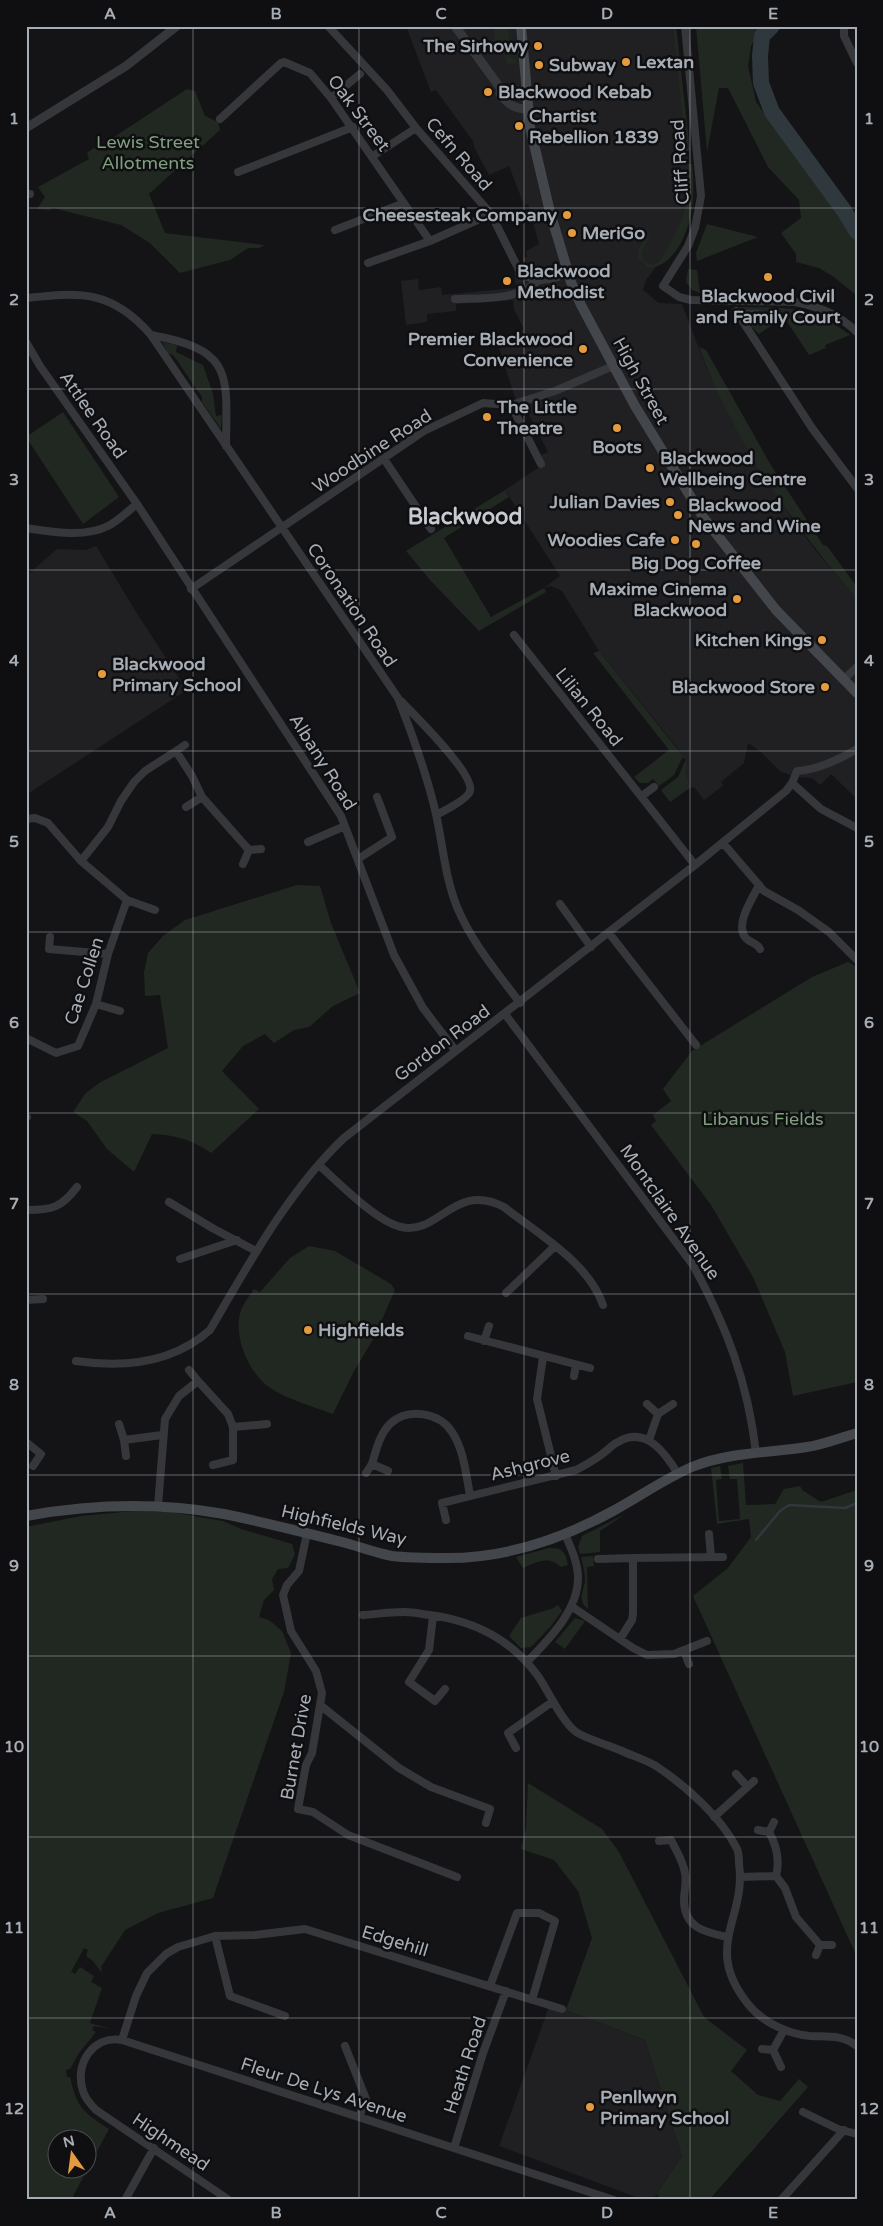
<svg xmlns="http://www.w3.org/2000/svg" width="883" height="2226" viewBox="0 0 883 2226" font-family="'Varela Round',sans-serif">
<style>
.built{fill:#202023}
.green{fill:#212821;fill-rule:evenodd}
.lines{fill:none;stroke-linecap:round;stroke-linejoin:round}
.stream{stroke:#2e383d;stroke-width:2.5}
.river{stroke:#2e383d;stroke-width:16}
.minor{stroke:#35373a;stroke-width:8}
.tertiary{stroke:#35373a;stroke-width:9}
.secondary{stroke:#43464a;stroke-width:10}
.grid{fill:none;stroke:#a7adb5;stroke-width:1;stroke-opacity:0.55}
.poi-dot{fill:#e49b3e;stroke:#0f0f11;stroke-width:2}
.labels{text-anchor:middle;stroke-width:5;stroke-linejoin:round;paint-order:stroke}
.poi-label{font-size:18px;font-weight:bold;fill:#a7adb5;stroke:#0f0f11;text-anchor:start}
.street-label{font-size:18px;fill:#a7adb5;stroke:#0f0f11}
.park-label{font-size:18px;fill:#809f7f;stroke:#0f0f11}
.district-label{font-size:22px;font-weight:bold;fill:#c7cbd1;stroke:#0f0f11}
.neatline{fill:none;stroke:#a7adb5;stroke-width:2}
.grid-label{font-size:16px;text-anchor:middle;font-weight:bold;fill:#a7adb5}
</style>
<rect width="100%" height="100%" fill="#141416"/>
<path class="built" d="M406,26H673L689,171L688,199L682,223L661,260L646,280L643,290L659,303L682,304L706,367L732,422L793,520L816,551L857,599V799L831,774L820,785L812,778L795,777L780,771L761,752L748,743L744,763L721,782L723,786L704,800L694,787L690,788L686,772V759L682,758L680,751L599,651L562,591L551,586L544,588L560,576L505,490L544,464L540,456L548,452L526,409L522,410L514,395L499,347L524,329L514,309L513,300L456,304V311L427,314V322L406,325L401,281L418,279L419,290L441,287L442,295L516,288L514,268L525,265L523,258L527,257L526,251L539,244L528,204L524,205L509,166L489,175L474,147L473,141L436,90L431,92Z
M96,546L138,615L187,690L26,795V576L57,549L86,550Z
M550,2004L645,2040L682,2156L658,2192V2195L644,2200L499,2146Z"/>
<path class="green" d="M508,26L510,57L516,60V63L507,64L506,54L496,55L494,27Z
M673,26H676L690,151H686Z
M696,26H762L751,46L748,66L756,102L857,239V296L834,277L819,268L796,262V254L781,233L801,218L799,200L768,167L728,88H719L707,152Z
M187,89L195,91L205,116L218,122L220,130L149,194L165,233L265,245L259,248H248L230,260L180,273L150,243L121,225L53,208L50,210L37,209L45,197L38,187L89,159L87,153L94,148L106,151L114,146V137Z
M688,164H692C693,175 694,187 693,198C692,223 678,266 649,268L638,258L639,249L647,234L650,236L641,253L645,262L653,265C661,263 664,254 668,247C685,217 691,199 688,164Z
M707,224L758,237L697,261L696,253Z
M688,269L697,270L700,293L692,290L686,282Z
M739,307C786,308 810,304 850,335L825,345L826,348L809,355L788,323H775L759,334L747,323L750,317L758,311H741Z
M162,342L177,345L176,352L203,365L213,394L216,416L222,415L221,429L202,402V397L174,356L168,353Z
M699,347L706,350L769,462L823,545L827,546L857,587V599C794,526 731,438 699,347Z
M63,412L119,497L83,524L26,437Z
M505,490L509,497L444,538L491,617L544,588L546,592L479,631L430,580L406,551Z
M599,651L683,756L674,775L659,786L653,779L648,783H640L634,777L669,750L593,653Z
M686,759V772L690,788L670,802L661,790L678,777Z
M297,885L320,886L331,923L360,993L333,1006L309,1027L294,1030L274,1043L265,1034L243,1046L222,1071L259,1109L211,1153C193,1140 175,1135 152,1134L134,1172L107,1149L87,1121L73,1112L85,1094L99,1083L168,1048L160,995L145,996L144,972L148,953L163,936L185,920Z
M848,962L857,967V1382L793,1396L785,1352L753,1277L711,1205L651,1125L656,1121L653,1115L671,1101L663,1089L692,1051L812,977Z
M309,1246L335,1251L391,1284L395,1290L374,1338L354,1371L333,1414C314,1407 284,1398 269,1387C248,1373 231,1332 242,1308C245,1301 250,1295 254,1289L260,1292L290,1258Z
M743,1463L746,1505L775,1504L784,1489L800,1486L802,1490L821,1502L857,1490V1957L693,1596L728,1568L751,1537L749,1519L717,1524L711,1468L720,1466L722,1479L716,1480L719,1521L740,1519L737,1479H730L728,1466Z
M134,1511L170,1512L223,1521L241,1529L292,1544L295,1554L288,1568L278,1569L272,1579L274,1590L264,1600L259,1617L269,1620L282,1631L291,1653L284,1692L213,1898L158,1913L125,1930L101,1967L102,1973L93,1961L86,1956L88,1950L84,1948L71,1972L75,1974L80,1967L94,1976L91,1982L102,1988L90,2023L112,2029L94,2026L92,2030L96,2032L79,2053L70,2069L66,2070L67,2077H70C77,2108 83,2112 109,2129L71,2200H26V1527L81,1516ZM58,2138H88V2168H58Z
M625,1514L600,1531V1552L580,1554L578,1547L582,1536Z
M549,1548C563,1547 566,1553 568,1565L561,1567C549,1555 536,1562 523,1568L516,1557Z
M593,1556L594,1566L587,1567L588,1609C577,1600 583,1593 585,1581C585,1572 583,1565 581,1557Z
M558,1605L562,1611L551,1626L531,1647L521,1648L509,1636L521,1618L554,1608Z
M575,1618L585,1621L565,1649L555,1642Z
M528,1783L602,1829L619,1852L704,2017L747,2050L731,2071L758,2095L780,2101L799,2079L808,2087L709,2200H659L658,2192L682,2156L645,2040L566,2010L592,1938L578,1891L554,1860L521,1849L526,1829Z"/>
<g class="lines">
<path class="stream" d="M756,1540L780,1511L789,1505L845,1508L857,1503"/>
<path class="river" d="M772,26L762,36L760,56L761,83L772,112L845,212L857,232"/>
<path class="minor" d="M328,26L387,90L416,128L491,214L518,268C531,287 549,279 568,274
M685,26L701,196L695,228L688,246L663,286L679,297L691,300L795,302C820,307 838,314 857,332
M844,26V36L857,63
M331,98L360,74
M220,119L281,63L284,62L310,73L331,98L430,241
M373,156L416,128
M238,172L353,127
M26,194H30
M335,230L404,203
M368,263L430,241L491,214
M26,298C81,292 112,290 151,335L398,698C413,736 427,775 436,814C443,846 445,877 457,907C472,943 497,972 520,1003
M455,299C482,298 517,301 538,281
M736,311L812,428L857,488
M740,318L745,314H757
M151,335C233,350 227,373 226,446
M26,342L40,366L137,504L341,816L394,955L423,1008L455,1050
M511,405L541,464
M384,459L431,529
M26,528C53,532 84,538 108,526C118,521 128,511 137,504
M191,589L424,431L483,403L511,405L555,391L613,366
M514,635L695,865
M843,680L857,667
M401,701C414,715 475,774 470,791C468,799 444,811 436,815
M176,751L185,745
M792,783L821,809L857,828
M642,796L654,787
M186,807L202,797
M26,819L35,818L48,823L81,861L127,900L155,910
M308,842L345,826
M723,843L764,891L798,910L829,932L857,960
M358,859L392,837L377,797
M81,861L108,827L121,801L134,782L145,771L176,751L192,776L202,797L249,850L261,849
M243,864L249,850
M759,885C753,898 735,923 745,937C749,943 757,942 760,949
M560,904L591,947
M609,933L696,1045
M50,937L49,949L108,954
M96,1004L120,1011
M505,1014L693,1265C727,1327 748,1383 756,1453
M26,1038L56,1053L78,1046L96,1004L108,954L127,900
M26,1118L27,1117
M319,1165C339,1183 376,1221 401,1227C439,1236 454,1181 504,1207C538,1234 589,1263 603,1305
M169,1202L214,1229L256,1251
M26,1210C52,1210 61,1208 77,1187
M180,1259L237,1240
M506,1293L554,1247
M26,1300L43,1299
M468,1336L590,1368
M484,1341L489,1326
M543,1357L537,1399L556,1476
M76,1361C124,1368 173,1363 210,1330C248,1265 289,1190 344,1138L695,865L786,791L792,783L797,771C817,770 840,759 857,749
M189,1370L198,1381
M574,1376L576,1365
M647,1404L658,1414
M119,1424L124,1440
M233,1427L267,1424
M649,1440L658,1414L673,1404
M26,1442L41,1454L33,1466
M126,1456L124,1440L162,1435
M388,1471L372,1464C376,1450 380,1433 391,1423C409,1407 440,1413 452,1432C464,1450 466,1475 470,1495
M366,1473L372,1464
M158,1506L165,1419L179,1396L198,1381L228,1414L233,1427V1460L213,1465
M446,1520L442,1503L576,1470C587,1464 597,1459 606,1451C610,1448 613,1444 618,1442C646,1425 666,1454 678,1474
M307,1533L299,1571L287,1585L283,1595L291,1631L316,1671L322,1693L312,1753L306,1765L298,1809L313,1812L348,1835L457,1877
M709,1534L711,1557
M598,1559L633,1558
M571,1606L633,1648L647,1655L674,1654L707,1641
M363,1615C376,1614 390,1612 404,1612C413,1612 422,1614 430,1615C475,1621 511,1639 538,1676C549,1692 561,1720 576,1732C585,1738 610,1746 622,1751C633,1756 646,1760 656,1766C685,1785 722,1818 737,1849C739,1853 739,1859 739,1864C747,1918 702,1947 748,2004C762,2022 788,2034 810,2036C828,2037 841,2034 857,2046
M433,1616L429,1650L409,1682L435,1701L445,1689
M620,1639L632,1620L633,1614V1558L723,1557
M684,1651L689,1664
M527,1662C548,1640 578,1611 578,1578C578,1563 571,1548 565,1534
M320,1705L399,1768L431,1787L490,1809L486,1823
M516,1748L508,1733L552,1702
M736,1774L747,1786
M714,1817L754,1781
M758,1830L769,1832C777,1846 780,1860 776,1876L785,1888L796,1917L820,1945
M769,1832L774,1822
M659,1841L671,1840C676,1850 683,1861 685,1873C687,1882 684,1891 684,1900C684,1928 705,1932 727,1937
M741,1877L776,1876
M215,1936L230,1996L285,2016
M816,1955L820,1945H832
M490,1986L517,1913H539L555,1921L532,2000
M122,2040L136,1996L147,1973L166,1954L178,1947L215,1936L255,1935L305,1929L562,2009
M345,2046L366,2099L359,2117
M762,2049L773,2050
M781,2067L773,2050L784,2030
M803,2112L838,2129L857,2134
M454,2148L483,2053L506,1991
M125,2200L154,2148
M229,2200L96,2110C91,2105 85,2098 83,2091C74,2064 93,2035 122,2040L614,2200
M781,2200L844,2130"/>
<path class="tertiary" d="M455,26L501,89L500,94C508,104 514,109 527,109
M501,89L511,92H526
M26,128L126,66L177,26"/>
<path class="secondary" d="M521,26L530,127L550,212L571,282L581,305L635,406L703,517L776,610L857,693
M26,1516C93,1504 157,1502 224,1514C263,1522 303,1532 342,1542C358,1546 375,1553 392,1556C409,1558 430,1558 448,1558C506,1558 562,1539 613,1511C639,1497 664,1479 692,1467C728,1452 769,1453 807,1447C823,1445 840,1438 857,1433"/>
</g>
<path class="grid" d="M193,26V2200M359,26V2200M524,26V2200M690,26V2200M26,208H857M26,389H857M26,570H857M26,751H857M26,932H857M26,1113H857M26,1294H857M26,1475H857M26,1656H857M26,1837H857M26,2018H857"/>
<g class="poi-dot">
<circle cx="538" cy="46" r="5"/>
<circle cx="626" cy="62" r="5"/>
<circle cx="539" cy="65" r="5"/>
<circle cx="488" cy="92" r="5"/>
<circle cx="519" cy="126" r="5"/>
<circle cx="567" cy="215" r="5"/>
<circle cx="572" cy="233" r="5"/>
<circle cx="768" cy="277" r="5"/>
<circle cx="507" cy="281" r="5"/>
<circle cx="583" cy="349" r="5"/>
<circle cx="487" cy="417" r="5"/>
<circle cx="617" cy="428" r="5"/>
<circle cx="650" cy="468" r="5"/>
<circle cx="670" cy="502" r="5"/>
<circle cx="678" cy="515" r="5"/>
<circle cx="675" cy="540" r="5"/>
<circle cx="696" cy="544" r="5"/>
<circle cx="737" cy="599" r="5"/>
<circle cx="822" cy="640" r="5"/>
<circle cx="102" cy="674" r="5"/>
<circle cx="825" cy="687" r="5"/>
<circle cx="308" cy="1330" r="5"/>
<circle cx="590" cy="2107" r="5"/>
</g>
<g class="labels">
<g class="poi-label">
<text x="528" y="52" text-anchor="end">The Sirhowy</text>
<text x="636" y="68">Lextan</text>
<text x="549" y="71">Subway</text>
<text x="498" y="98">Blackwood Kebab</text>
<text x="529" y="122">Chartist<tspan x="529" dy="21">Rebellion 1839</tspan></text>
<text x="557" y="221" text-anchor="end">Cheesesteak Company</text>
<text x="582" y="239">MeriGo</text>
<text x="517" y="277">Blackwood<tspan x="517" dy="21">Methodist</tspan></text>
<text x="768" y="302" text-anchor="middle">Blackwood Civil<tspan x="768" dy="21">and Family Court</tspan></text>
<text x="573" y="345" text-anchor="end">Premier Blackwood<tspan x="573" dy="21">Convenience</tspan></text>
<text x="497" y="413">The Little<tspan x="497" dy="21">Theatre</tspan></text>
<text x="617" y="453" text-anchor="middle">Boots</text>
<text x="660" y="464">Blackwood<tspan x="660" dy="21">Wellbeing Centre</tspan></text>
<text x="660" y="508" text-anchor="end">Julian Davies</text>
<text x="688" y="511">Blackwood<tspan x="688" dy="21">News and Wine</tspan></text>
<text x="665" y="546" text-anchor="end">Woodies Cafe</text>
<text x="696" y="569" text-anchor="middle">Big Dog Coffee</text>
<text x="727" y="595" text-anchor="end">Maxime Cinema<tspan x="727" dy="21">Blackwood</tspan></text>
<text x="812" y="646" text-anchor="end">Kitchen Kings</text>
<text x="112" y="670">Blackwood<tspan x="112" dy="21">Primary School</tspan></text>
<text x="815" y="693" text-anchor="end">Blackwood Store</text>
<text x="318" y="1336">Highfields</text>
<text x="600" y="2103">Penllwyn<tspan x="600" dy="21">Primary School</tspan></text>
</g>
<g class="street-label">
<text transform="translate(359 113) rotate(53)" y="6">Oak Street</text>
<text transform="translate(459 154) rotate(49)" y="6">Cefn Road</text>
<text transform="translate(680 162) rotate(-94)" y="6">Cliff Road</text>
<text transform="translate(641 381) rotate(61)" y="6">High Street</text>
<text transform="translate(93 415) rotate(55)" y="6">Attlee Road</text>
<text transform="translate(372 451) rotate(-33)" y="6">Woodbine Road</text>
<text transform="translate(352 605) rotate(56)" y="6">Coronation Road</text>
<text transform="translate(589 707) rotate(51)" y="6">Lilian Road</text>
<text transform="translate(323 762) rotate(58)" y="6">Albany Road</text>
<text transform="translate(84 981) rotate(-72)" y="6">Cae Collen</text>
<text transform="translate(442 1043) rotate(-37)" y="6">Gordon Road</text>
<text transform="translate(670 1212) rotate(55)" y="6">Montclaire Avenue</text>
<text transform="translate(530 1465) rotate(-14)" y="6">Ashgrove</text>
<text transform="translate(344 1525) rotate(13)" y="6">Highfields Way</text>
<text transform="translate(296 1747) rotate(-80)" y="6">Burnet Drive</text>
<text transform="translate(395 1941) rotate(17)" y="6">Edgehill</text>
<text transform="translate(465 2065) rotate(-72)" y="6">Heath Road</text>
<text transform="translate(324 2090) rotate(18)" y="6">Fleur De Lys Avenue</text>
<text transform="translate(171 2142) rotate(34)" y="6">Highmead</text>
</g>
<g class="park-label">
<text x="148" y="148">Lewis Street<tspan x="148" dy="21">Allotments</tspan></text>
<text x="763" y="1125">Libanus Fields</text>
</g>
<g class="district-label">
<text x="465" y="524">Blackwood</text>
</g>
</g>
<rect width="883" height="2226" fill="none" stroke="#0f0f11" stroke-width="55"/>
<g transform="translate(72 2154) rotate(346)"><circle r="24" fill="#0f0f11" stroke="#4c4e53"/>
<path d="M0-4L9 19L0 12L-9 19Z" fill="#e49b3e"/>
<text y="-8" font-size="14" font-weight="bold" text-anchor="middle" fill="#a7adb5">N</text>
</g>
<rect x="28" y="28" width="828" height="2170" class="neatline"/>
<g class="grid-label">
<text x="110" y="19">A</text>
<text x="276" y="19">B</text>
<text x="441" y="19">C</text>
<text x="607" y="19">D</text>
<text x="773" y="19">E</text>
<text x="14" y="124">1</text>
<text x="869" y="124">1</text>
<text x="14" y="305">2</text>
<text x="869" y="305">2</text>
<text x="14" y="485">3</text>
<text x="869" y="485">3</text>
<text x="14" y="666">4</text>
<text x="869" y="666">4</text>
<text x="14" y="847">5</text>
<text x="869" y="847">5</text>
<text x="14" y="1028">6</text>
<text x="869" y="1028">6</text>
<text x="14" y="1209">7</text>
<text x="869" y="1209">7</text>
<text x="14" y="1390">8</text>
<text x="869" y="1390">8</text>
<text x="14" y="1571">9</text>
<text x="869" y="1571">9</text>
<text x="14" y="1752">10</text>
<text x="869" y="1752">10</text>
<text x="14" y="1933">11</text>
<text x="869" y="1933">11</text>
<text x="14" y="2114">12</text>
<text x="869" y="2114">12</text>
<text x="110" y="2218">A</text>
<text x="276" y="2218">B</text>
<text x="441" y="2218">C</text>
<text x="607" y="2218">D</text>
<text x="773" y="2218">E</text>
</g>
</svg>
